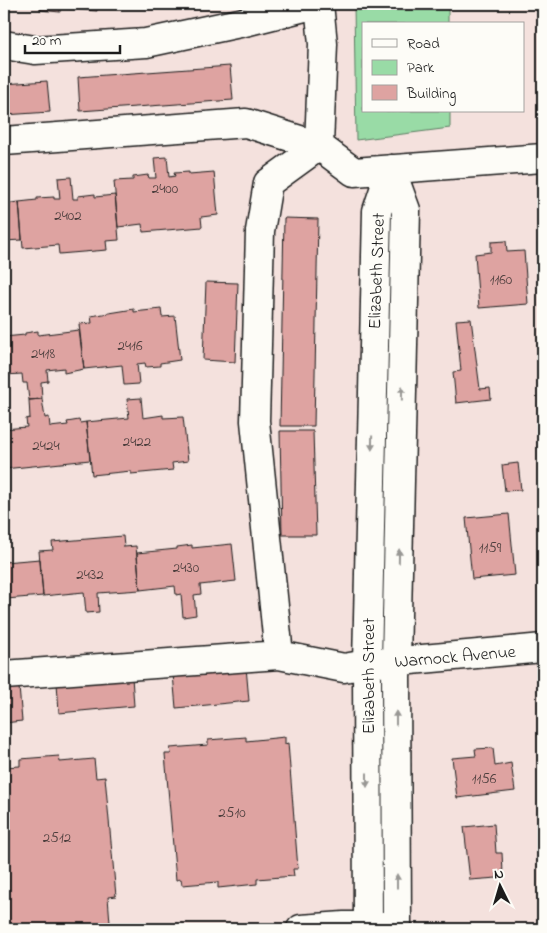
<svg xmlns="http://www.w3.org/2000/svg" width="547" height="933" viewBox="0 0 547 933" font-family="'Indie Flower',sans-serif">
<style>
.green{fill:#99dba6;stroke:#5a7c61}
.building{fill:#dea3a1;stroke:#1c1c1c}
.lines{fill:none;stroke-linecap:round;stroke-linejoin:round}
.minor-casing{stroke:#1c1c1c;stroke-width:31}
.minor{stroke:#fdfcf7;stroke-width:28}
.oneway{fill:#989794}
.labels{text-anchor:middle;stroke-width:5;stroke-linejoin:round;paint-order:stroke}
.number-label{font-size:15px;fill:#4c3e3d}
.street-label{font-size:18px;fill:#1c1c1c;stroke:#fdfcf7}
</style>
<rect width="100%" height="100%" fill="#f4e1dd"/>
<filter id="ink" filterUnits="userSpaceOnUse"><feTurbulence type="fractalNoise" baseFrequency=".02" numOctaves="2"/><feDisplacementMap in="SourceGraphic" scale="10" xChannelSelector="R" yChannelSelector="G"/><feConvolveMatrix kernelMatrix="1 2 1 2 8 2 1 2 1" color-interpolation-filters="sRGB"/></filter>
<g filter="url(#ink)">
<path class="green" d="M354,4H448V24H363V111H450V128L356,140Z"/>
<path class="building" d="M24,4H97V11L60,8V12L40,10V5Z
M230,66L233,100L80,111L78,77Z
M47,81L50,112L4,115V84Z
M167,157L169,177L175,176L174,173L189,172V174L214,172L218,215L201,217L202,227L143,232L142,224L118,227L114,181L133,180V177L148,175L149,178H156L154,158Z
M71,177L73,199H78V196L95,194V197L115,195L119,240L106,241L107,250L59,254L58,245L23,248L19,202L37,200V198L54,197V199H60L58,178Z
M19,202L22,240L4,241V204Z
M284,218L318,219L314,426H280Z
M506,241L507,252L524,251L528,304L479,308L475,254L491,252V242Z
M543,242V296H542L538,243Z
M206,282L238,283L235,362L203,360Z
M134,309V312L161,309L162,317L175,316L180,360L160,363V366L146,367L145,363L137,364L139,384L124,385L122,365L84,369L79,324L92,323L91,316Z
M471,319L480,389L490,388L491,399L456,403L453,372L461,371L456,320Z
M79,330L84,369L64,373V368L47,370L48,381L41,382L42,399L29,400L27,383H23L22,374L4,375V337L25,335V333L38,331V335Z
M141,398L143,418L163,415V418L183,417L188,461L172,463L173,470L131,474V471L92,475L86,422L129,418L127,399Z
M42,399L45,418L49,417L50,427L68,425L67,422L79,420L80,423L86,422L90,460L4,469V429L27,427L26,419L30,418L29,400Z
M280,431H313L316,535H282Z
M518,463L521,490L505,491L502,465Z
M543,495V560L538,496Z
M509,514L515,575L472,579L466,518Z
M123,536L124,547L136,546L140,590L98,593L99,612L86,613L84,592L43,596L39,551L53,550L52,542Z
M232,544L236,581L200,585L201,594L194,595L196,615L183,617L181,594L176,595L175,586L140,590L137,553L177,549V547L192,545V548Z
M40,559L43,596L6,599L8,608H4V562Z
M246,667L249,701L176,708L173,674Z
M132,677L134,706L59,713L57,683Z
M19,687L22,721L4,723V688Z
M246,737V741L285,737V744L288,743L298,869H293L294,876L257,879V884L218,888V882L182,885L181,879L176,880L165,754H171L170,748L208,745V740Z
M493,748L495,766L511,763L515,791L457,798L452,758L476,756L475,749Z
M59,756L60,762L94,759L96,778L105,777L116,896L108,897L110,923L78,926V929H4V767L20,766V759Z
M494,824L496,853H502L503,873H497V878L470,880L464,827Z"/>
<g class="lines">
<defs>
<path id="minor" d="M4,45L35,50L146,43L249,21L317,4
M4,141L246,123L319,146L354,172L543,158
M391,169L406,210L396,661L397,929
M279,655L255,421L260,231L268,183L319,146L323,44L319,4
M4,675L279,655L344,668L367,664L543,648
M301,929L344,926H385
M368,929L367,664L377,211L391,169"/>
</defs>
<use href="#minor" class="minor-casing"/>
<use href="#minor" class="minor"/>
</g>
<defs><path id="oneway-solid" d="M-6-.8H1V-3.2L6.5 0L1 3.2V.8H-6Z" transform="scale(1.25)"/></defs>
<g class="oneway">
<use href="#oneway-solid" transform="translate(402 393) rotate(-89)"/>
<use href="#oneway-solid" transform="translate(372 443) rotate(91)"/>
<use href="#oneway-solid" transform="translate(399 556) rotate(-89)"/>
<use href="#oneway-solid" transform="translate(396 718) rotate(-90)"/>
<use href="#oneway-solid" transform="translate(367 780) rotate(90)"/>
<use href="#oneway-solid" transform="translate(397 881) rotate(-90)"/>
</g>
</g>
<g class="labels">
<g class="number-label">
<text x="165" y="193">2400</text>
<text x="68" y="220">2402</text>
<text x="501" y="284">1160</text>
<text x="130" y="350">2416</text>
<text x="43" y="358">2418</text>
<text x="137" y="446">2422</text>
<text x="46" y="450">2424</text>
<text x="490" y="552">1159</text>
<text x="186" y="572">2430</text>
<text x="90" y="579">2432</text>
<text x="484" y="783">1156</text>
<text x="232" y="817">2510</text>
<text x="57" y="842">2512</text>
</g>
<g class="street-label">
<text transform="translate(376 271) rotate(-88)" y="6">Elizabeth Street</text>
<text transform="translate(455 656) rotate(-5)" y="6">Warnock Avenue</text>
<text transform="translate(368 676) rotate(-90)" y="6">Elizabeth Street</text>
</g>
</g>
<rect width="547" height="933" fill="none" stroke="#fdfcf7" stroke-width="20"/>
<rect x="10" y="10" width="527" height="913" fill="none" stroke="#1c1c1c" stroke-width="2" filter="url(#ink)"/>
<rect x="362" y="22" width="162" height="90" fill="#fdfcf7" stroke="#a3a29f"/>
<rect x="372" y="39" width="25" height="8" fill="#fdfcf7" stroke="#a3a29f"/>
<text x="407" y="48" font-size="15" fill="#1c1c1c">Road</text>
<rect x="372" y="60" width="25" height="15" fill="#99dba6" stroke="#a3a29f"/>
<text x="407" y="72" font-size="15" fill="#1c1c1c">Park</text>
<rect x="372" y="85" width="25" height="15" fill="#dea3a1" stroke="#a3a29f"/>
<text x="407" y="98" font-size="15" fill="#1c1c1c">Building</text>
<g transform="translate(500 886) rotate(355)" stroke="#fdfcf7" stroke-width="4" paint-order="stroke">
<path d="M0-4L9 19L0 12L-9 19Z" fill="#1c1c1c"/>
<text y="-8" font-size="14" font-weight="bold" text-anchor="middle" fill="#1c1c1c">N</text>
</g>
<path d="M25 45v8h95v-8" fill="none" stroke="#1c1c1c" stroke-width="2.5"/>
<text x="32" y="45" font-size="15" fill="#1c1c1c" stroke="#fdfcf7" stroke-width="4" paint-order="stroke">20 m</text>
</svg>
